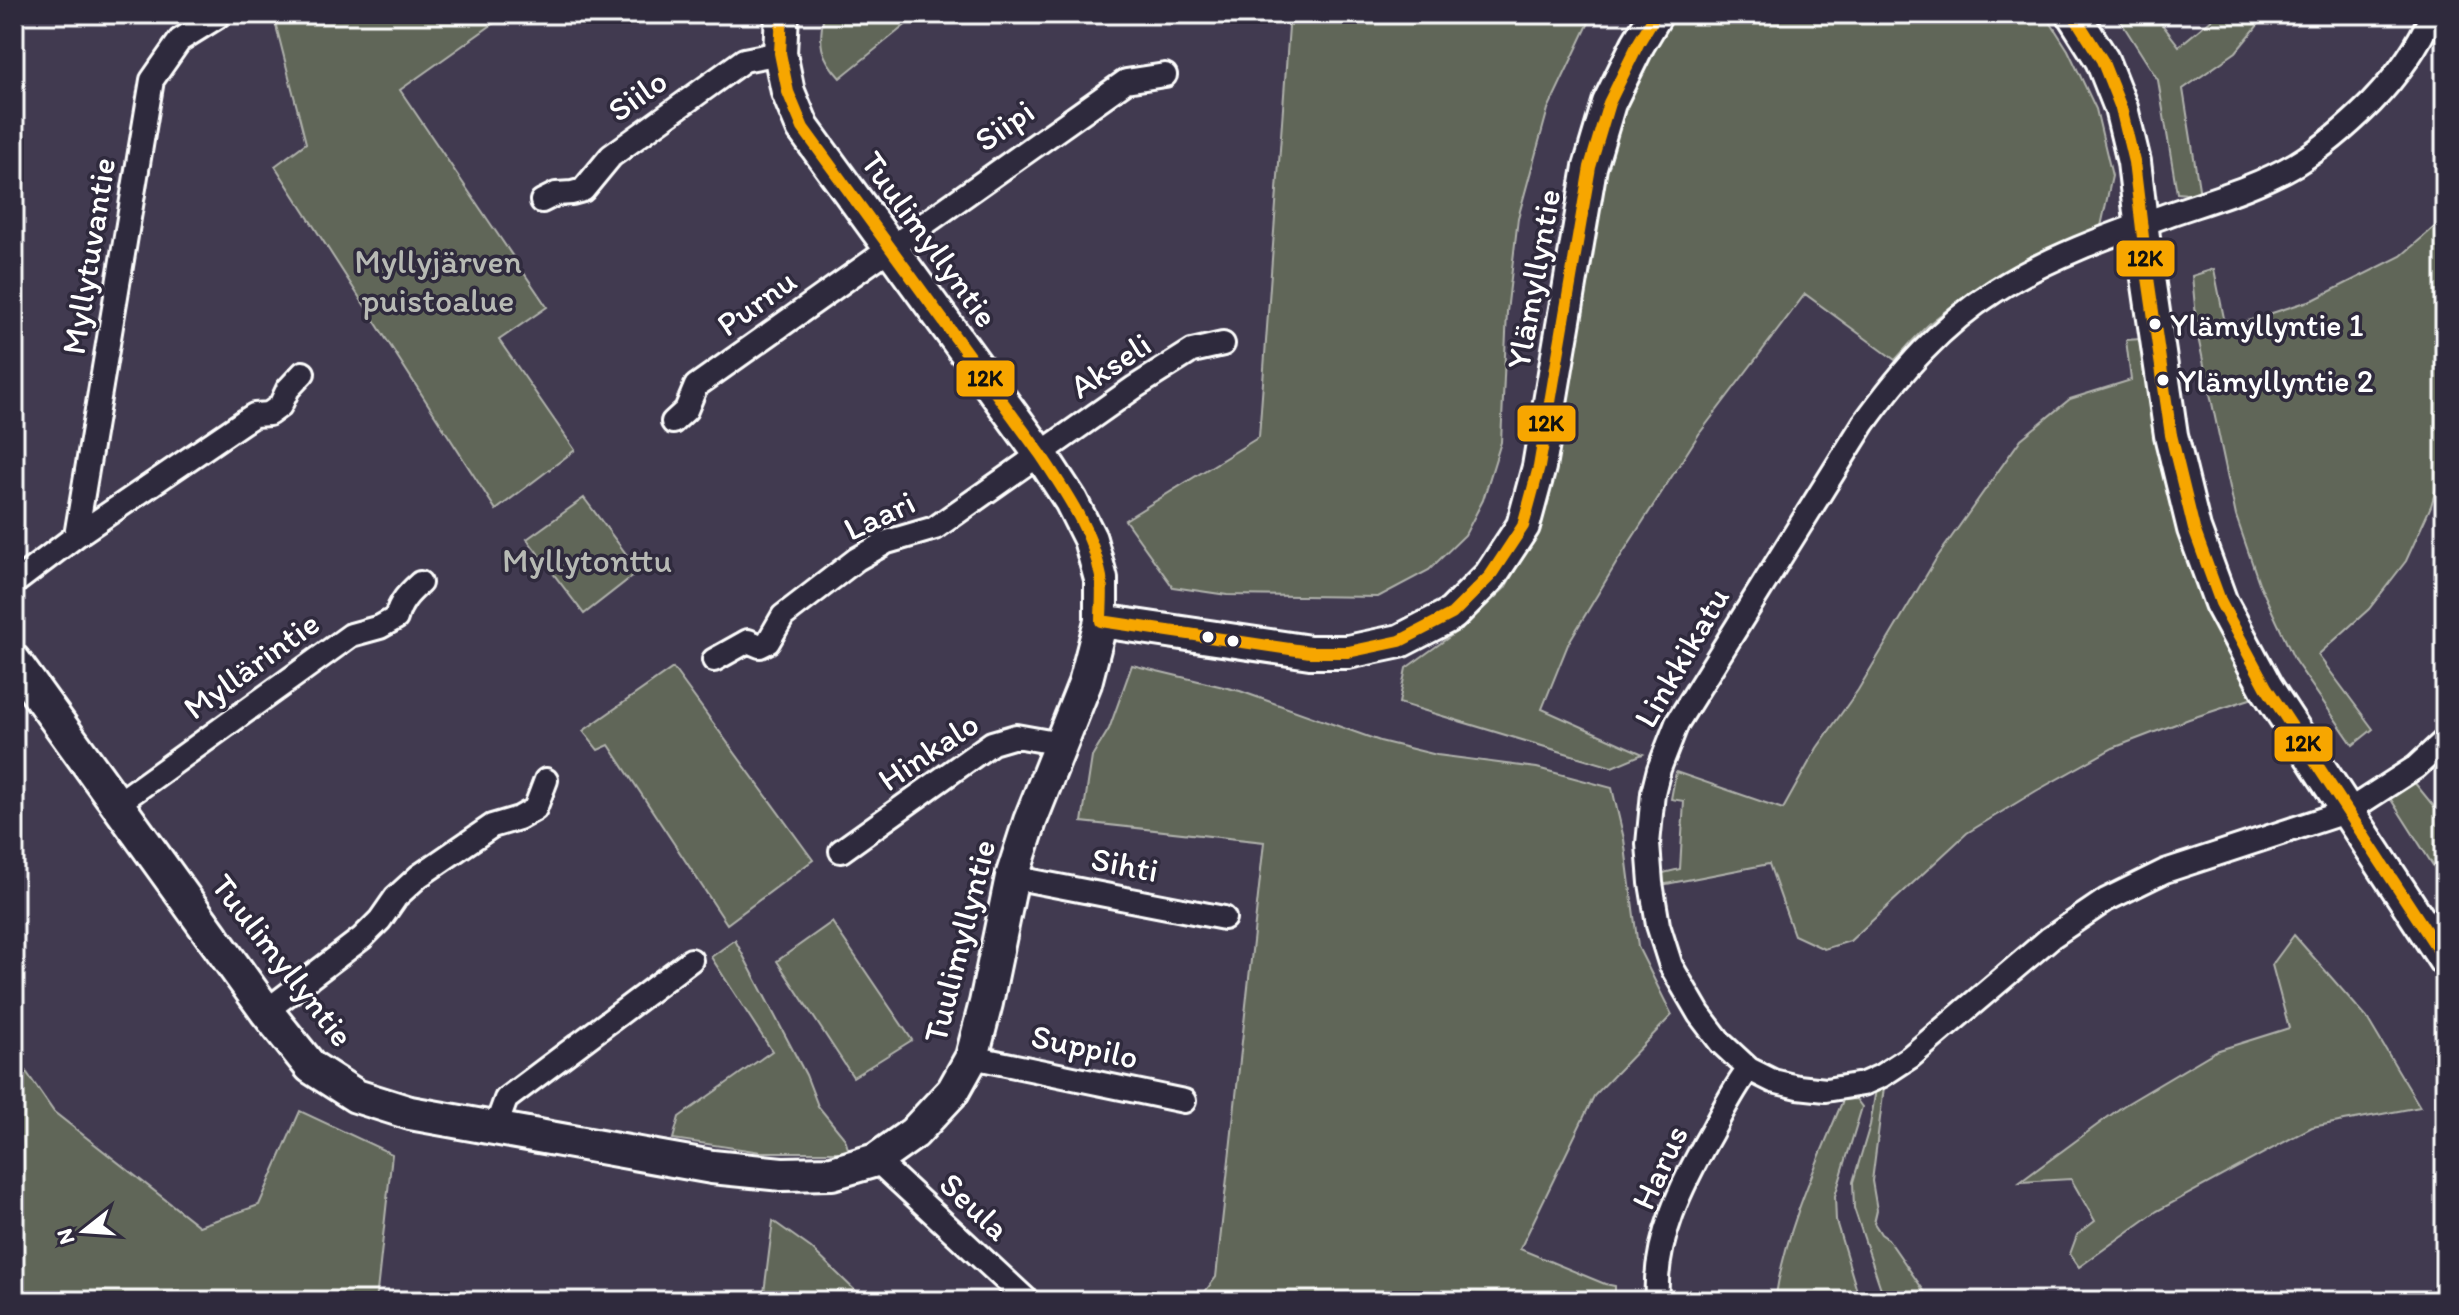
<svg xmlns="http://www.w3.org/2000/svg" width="2459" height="1315" viewBox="0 0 2459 1315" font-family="Itim,sans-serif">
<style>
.green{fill:#606659;stroke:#b0b2ac;stroke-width:2}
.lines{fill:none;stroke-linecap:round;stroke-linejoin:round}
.street-casing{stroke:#fff;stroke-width:28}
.secondary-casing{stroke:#fff;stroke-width:38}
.street{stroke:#2f2a3d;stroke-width:22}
.secondary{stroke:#2f2a3d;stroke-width:32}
.bus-1-casing{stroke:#2f2a3d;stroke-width:18}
.bus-1{stroke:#f7a600;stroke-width:12}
.bus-dot{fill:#fff;stroke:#2f2a3d;stroke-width:3}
.labels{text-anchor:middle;stroke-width:7;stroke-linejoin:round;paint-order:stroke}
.bus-label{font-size:32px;fill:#fff;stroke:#2f2a3d;text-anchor:start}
.street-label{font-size:34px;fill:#fff;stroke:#2f2a3d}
.park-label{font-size:34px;fill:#b7bab4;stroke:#2f2a3d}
.line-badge{stroke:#2f2a3d;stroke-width:3}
.pale-badge-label{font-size:22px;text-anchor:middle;font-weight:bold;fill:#111}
</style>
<rect width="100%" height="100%" fill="#413a50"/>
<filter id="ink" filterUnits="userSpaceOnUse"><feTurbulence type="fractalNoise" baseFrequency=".0125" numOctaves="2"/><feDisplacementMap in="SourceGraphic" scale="16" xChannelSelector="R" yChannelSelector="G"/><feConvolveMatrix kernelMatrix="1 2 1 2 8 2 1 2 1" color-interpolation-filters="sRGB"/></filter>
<g filter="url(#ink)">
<path class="green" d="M273,14H507L400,90L547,307L499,340L575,450L496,510L275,166L306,143Z
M824,14H919L840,78C820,56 818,44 824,14Z
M1281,14H1593L1548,109L1518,218L1507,312L1501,442L1483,500L1465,535L1429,570L1378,597L1227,595L1173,587L1125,520L1259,437L1289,26Z
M1673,14H2045L2068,50L2096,109L2112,176L2100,231C2041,253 1984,279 1935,319C1920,331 1908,346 1895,360L1805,294L1699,434L1617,562L1569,642L1542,709L1643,754L1612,767L1399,703L1406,668L1466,625L1505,588L1538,530L1605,168L1624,102L1653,42Z
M2116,14H2154L2179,46L2218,14H2267L2236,52L2183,89L2200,195L2177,193L2158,80Z
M2445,218V459L2431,506L2406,561L2369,609L2318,655L2373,729L2353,745L2295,661L2259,583L2236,516L2198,337L2192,276L2214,269L2226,328L2315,299L2401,256Z
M2141,339L2256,697L2189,719L2113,748L2036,791L1967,833L1850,941L1824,949L1794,935L1769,864L1661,885L1659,874L1680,869L1684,801L1671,799L1676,772L1783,809L1817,748L1858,690L1936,559L2021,439L2070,399L2131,380L2126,340Z
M584,498L639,571L584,614L527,539Z
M1132,665L1240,691L1380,741L1437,755L1537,768L1612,788L1624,839L1638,947L1672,1015L1594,1096L1520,1249L1605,1284L1615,1286V1301H1198L1216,1277L1264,842L1082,822L1092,757L1109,729Z
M673,668L813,860L727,924L609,745L598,750L583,731Z
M2414,782L2445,820V884L2390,798Z
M832,922L912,1040L853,1077L777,961Z
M2294,935L2367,1018L2420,1107L2312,1127L2157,1211L2079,1267L2070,1254L2077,1235L2095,1221L2071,1179L2020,1182L2123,1106L2216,1051L2289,1028L2272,965Z
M735,940L806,1075L818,1106L845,1139L849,1152H761L673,1139L679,1117L772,1051L711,957Z
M14,1054L54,1112L199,1226L259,1205L300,1111L392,1154L376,1301H14Z
M1884,1087L1872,1181L1877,1210L1874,1223L1881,1234L1888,1239L1931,1301H1885L1854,1208L1853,1182L1870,1125L1876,1089Z
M1856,1099L1862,1107L1835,1196L1836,1221L1860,1301H1775C1785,1231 1816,1165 1843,1100Z
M773,1221L811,1248L866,1301H763Z"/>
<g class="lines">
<defs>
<path id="street" d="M2432,14C2418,47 2396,77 2371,103C2348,126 2324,147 2296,164C2255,188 2210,200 2167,215C2108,236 2047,258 1995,291C1941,325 1901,372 1864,423L1677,723L1659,769L1653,793L1648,844L1651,883L1658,925L1671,966L1699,1014L1721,1043L1749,1069L1773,1081L1798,1087L1826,1090L1863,1084L1881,1076L1910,1057L2050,938L2106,900L2165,871L2348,811L2416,767L2445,740
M542,201L556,194L572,193L583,190L611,156L744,60L780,53
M673,422L686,410L696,386L1126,81L1165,75
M76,536L152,80L180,40L217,17
M14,583L76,536L243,422L254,415L269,414L280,406L288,389L303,373
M714,660L748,641L760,646L768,642L783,616L857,559L887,542L935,528L1135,387L1192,351L1223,344
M117,804L351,635L380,627L396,618C400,602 408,594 420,583
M841,851L992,743L1016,736L1061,744
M1012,877L1224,918
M266,1011L362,938L380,920L396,897L419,876L492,826L519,818L535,809L546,780
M972,1057L1184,1101
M495,1129L506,1099L691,960
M876,1160L1028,1301
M1657,1301C1653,1241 1682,1184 1711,1133C1723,1111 1733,1089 1749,1069"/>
<path id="secondary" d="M2073,14L2102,60L2121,108L2134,162L2147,271L2171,435L2194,529L2221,603L2266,687L2445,960
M1101,621L1310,652H1348L1400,641L1452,614L1490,576L1523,526L1539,467L1590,167L1609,103L1638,44L1656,14
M14,661L266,1011L311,1067L356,1096L410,1113L712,1167L782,1174L832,1173L876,1160L914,1133L953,1091L972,1057L986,1003L1012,877L1030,821L1085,683L1101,621V579L1090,539L1071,501L1041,455L803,128L788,92L780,53L782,14"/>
</defs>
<use href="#street" class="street-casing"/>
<use href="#secondary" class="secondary-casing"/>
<use href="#street" class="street"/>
<use href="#secondary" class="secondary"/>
<defs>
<path id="bus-1" d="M782,14L780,53L788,92L803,128L1041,455C1066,493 1093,532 1101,577C1103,592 1101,607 1101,621L1310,652H1348L1400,641L1452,614L1490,576L1523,526L1539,467L1590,167L1609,103L1638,44L1656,14
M2073,14L2102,60L2121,108L2134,162L2147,271L2171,435L2194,529L2221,603L2266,687L2445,960"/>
</defs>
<use href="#bus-1" class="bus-1-casing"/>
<use href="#bus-1" class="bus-1"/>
</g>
</g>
<g class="bus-dot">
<circle cx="2155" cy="324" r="7"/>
<circle cx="2163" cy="380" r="7"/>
<circle cx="1208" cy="637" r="7"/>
<circle cx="1233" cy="641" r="7"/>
</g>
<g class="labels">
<g class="bus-label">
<text x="2170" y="336">Ylämyllyntie 1</text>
<text x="2178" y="392">Ylämyllyntie 2</text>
</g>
<g class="street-label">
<text transform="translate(637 95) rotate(-36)" y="12">Siilo</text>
<text transform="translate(1004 125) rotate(-35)" y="12">Siipi</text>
<text transform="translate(930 239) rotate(54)" y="12">Tuulimyllyntie</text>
<text transform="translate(88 256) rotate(-81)" y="12">Myllytuvantie</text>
<text transform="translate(1533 279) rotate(-80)" y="12">Ylämyllyntie</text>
<text transform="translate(756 302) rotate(-36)" y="12">Purnu</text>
<text transform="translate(1110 365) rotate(-34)" y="12">Akseli</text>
<text transform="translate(879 515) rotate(-25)" y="12">Laari</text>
<text transform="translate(1681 657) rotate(-60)" y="12">Linkkikatu</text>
<text transform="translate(251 665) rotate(-36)" y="12">Myllärintie</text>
<text transform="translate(928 751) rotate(-34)" y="12">Hinkalo</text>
<text transform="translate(1125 864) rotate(11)" y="12">Sihti</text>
<text transform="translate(959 941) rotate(-76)" y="12">Tuulimyllyntie</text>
<text transform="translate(283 960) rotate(52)" y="12">Tuulimyllyntie</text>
<text transform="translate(1085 1046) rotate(12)" y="12">Suppilo</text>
<text transform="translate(1659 1167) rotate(-65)" y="12">Harus</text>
<text transform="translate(975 1206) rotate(43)" y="12">Seula</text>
</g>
<g class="park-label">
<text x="438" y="273">Myllyjärven<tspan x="438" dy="39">puistoalue</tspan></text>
<text x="587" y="572">Myllytonttu</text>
</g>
</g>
<g class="line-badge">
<rect x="2115" y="239" width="61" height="39" rx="8" fill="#f7a600"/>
<rect x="955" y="359" width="61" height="39" rx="8" fill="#f7a600"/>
<rect x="1516" y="404" width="61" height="39" rx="8" fill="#f7a600"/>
<rect x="2273" y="725" width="61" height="38" rx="8" fill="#f7a600"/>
</g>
<g class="pale-badge-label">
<text x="2145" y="266">12K</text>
<text x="985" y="386">12K</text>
<text x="1546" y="431">12K</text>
<text x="2303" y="751">12K</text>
</g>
<rect width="2459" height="1315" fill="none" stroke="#2f2a3d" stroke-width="48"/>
<rect x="24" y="24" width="2411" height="1267" fill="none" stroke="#fff" stroke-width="3" filter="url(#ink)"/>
<g transform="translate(84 1231) rotate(253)" stroke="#2f2a3d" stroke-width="6" paint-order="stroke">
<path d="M0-6L14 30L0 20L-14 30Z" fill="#ffffff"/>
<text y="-12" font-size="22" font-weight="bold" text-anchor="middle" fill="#ffffff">N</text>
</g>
</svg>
